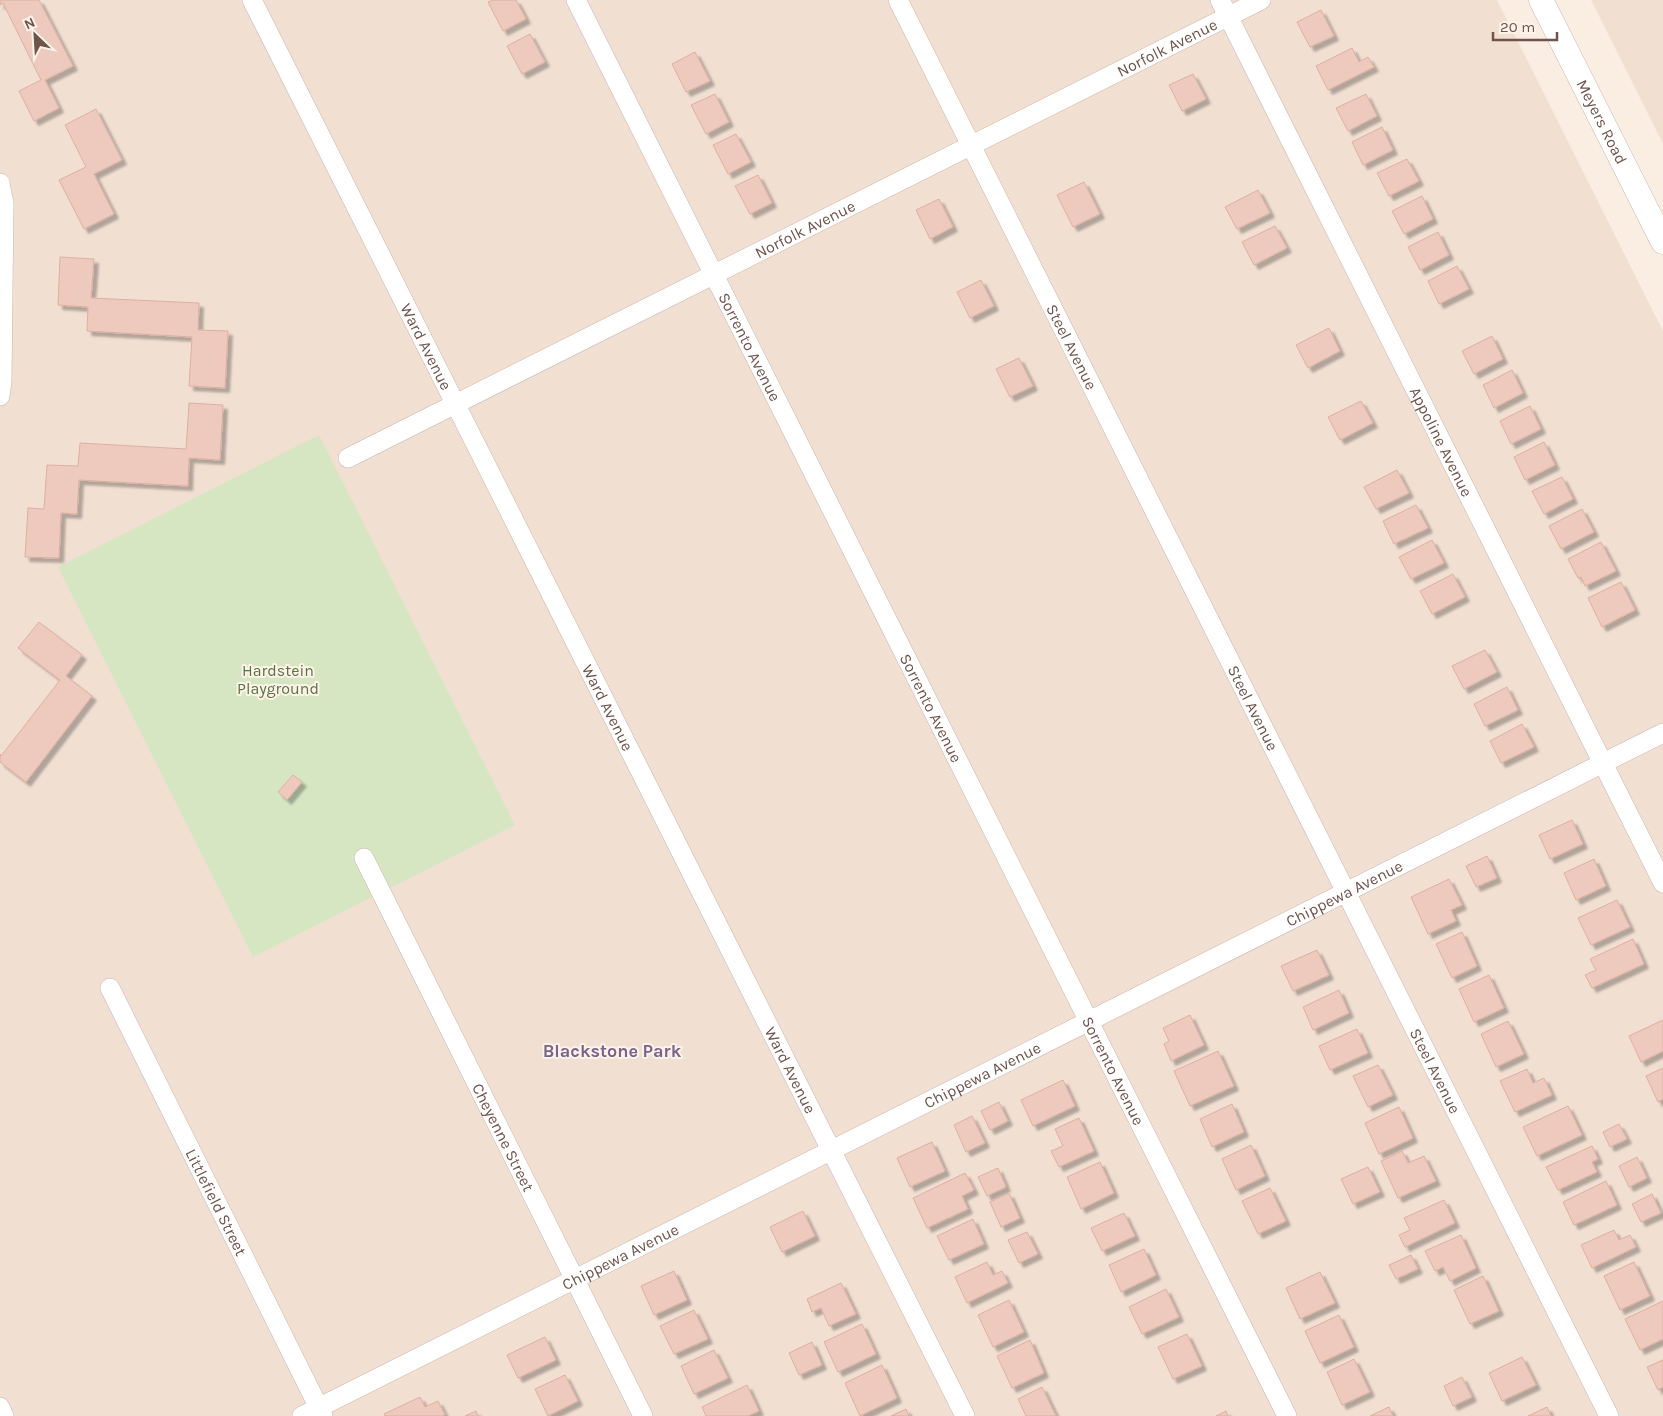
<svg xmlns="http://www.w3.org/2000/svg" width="1663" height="1416" viewBox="0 0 1663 1416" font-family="Karla,sans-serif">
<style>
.residential{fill:#f1dfd2}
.green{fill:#d6e6c3}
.building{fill:#edcabd;stroke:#deaf9f;filter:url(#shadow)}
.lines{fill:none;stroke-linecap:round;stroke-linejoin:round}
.minor-casing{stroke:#cab5ab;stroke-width:20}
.tertiary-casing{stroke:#cab5ab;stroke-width:25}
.minor{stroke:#fff;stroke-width:19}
.tertiary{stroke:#fff;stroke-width:24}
.labels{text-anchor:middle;stroke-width:4;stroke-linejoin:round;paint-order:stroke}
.street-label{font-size:16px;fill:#70544b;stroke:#fdf3e9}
.park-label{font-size:16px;fill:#597544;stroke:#fdf3e9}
.neighbourhood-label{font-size:18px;font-weight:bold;fill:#7a638c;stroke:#fdf3e9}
</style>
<defs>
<filter id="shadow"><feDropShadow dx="4.5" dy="4.5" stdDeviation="1" flood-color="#0004"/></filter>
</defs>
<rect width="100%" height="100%" fill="#faeee3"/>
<path class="residential" d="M0,0H1497L1663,331V1416H0Z
M1591,0H1663V144Z"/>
<path class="green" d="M319,435L515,825L253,957L58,567Z"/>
<path class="building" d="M0,0H39L73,66L45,80L59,108L34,121L19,91L41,80L3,3L0,5Z
M493,0H516L526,19L503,31L488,2Z
M1321,10L1334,36L1310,47L1297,22Z
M530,34L545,62L522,74L507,46Z
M1352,48L1359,62L1368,57L1374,67L1328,90L1316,66Z
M695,52L710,81L686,92L672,64Z
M1193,74L1206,99L1182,111L1169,85Z
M715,94L729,122L706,134L691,105Z
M1366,94L1377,116L1348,131L1336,108Z
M96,109L122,160L94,174L114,214L84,229L59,180L86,167L65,125Z
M1382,127L1393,150L1363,165L1352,142Z
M736,134L751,162L728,174L713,145Z
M1407,159L1419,181L1389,196L1377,173Z
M758,175L772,203L750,214L735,186Z
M1084,182L1100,214L1073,227L1057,195Z
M1258,190L1270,213L1237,229L1225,207Z
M1422,196L1433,219L1404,234L1392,211Z
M939,199L953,227L930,239L916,210Z
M1275,226L1287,248L1254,265L1242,242Z
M1438,232L1449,255L1420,270L1408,247Z
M60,257L94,259L91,298L199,303L198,330L228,331L225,388L189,386L192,337L87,331L88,307L58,305Z
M1457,266L1469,289L1439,304L1428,281Z
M981,280L994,306L970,318L957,292Z
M1329,328L1340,351L1308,368L1296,345Z
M1492,336L1503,359L1474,374L1462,351Z
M1019,358L1033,386L1010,397L996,369Z
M1512,370L1523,393L1494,408L1483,385Z
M1361,401L1373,423L1340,440L1328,417Z
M189,403L223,405L220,460L189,458L188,486L79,480L77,514L61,513L59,558L25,557L28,508L44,509L47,465L78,466L80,443L186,449Z
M1530,406L1541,429L1511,444L1500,421Z
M1544,442L1555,465L1525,480L1514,457Z
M1397,470L1409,493L1376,509L1364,487Z
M1562,477L1573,499L1544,514L1532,491Z
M1416,505L1428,528L1394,544L1383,521Z
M1582,509L1594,532L1561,549L1549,526Z
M1432,540L1444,563L1411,579L1399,557Z
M1601,542L1616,571L1585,586L1581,577L1578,578L1568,559Z
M1453,574L1465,597L1432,614L1420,591Z
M1621,582L1635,610L1602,627L1588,598Z
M39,622L82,655L66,676L92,696L26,782L0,762V754L1,756L60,680L18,648Z
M1485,650L1497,672L1464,689L1452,666Z
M1507,687L1518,710L1485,726L1474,704Z
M1522,724L1534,747L1501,763L1490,741Z
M293,775L302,782L287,800L278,792Z
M1572,820L1583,844L1550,859L1539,835Z
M1487,856L1497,878L1476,887L1466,866Z
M1594,859L1606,886L1576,900L1564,873Z
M1449,879L1462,905L1451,910L1456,921L1428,934L1411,897Z
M1617,900L1630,927L1591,945L1578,918Z
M1462,932L1477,966L1452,978L1436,944Z
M1633,939L1644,964L1592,988L1585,975L1596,970L1590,959Z
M1317,950L1329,975L1293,991L1281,966Z
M1489,975L1504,1008L1474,1022L1459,989Z
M1339,990L1349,1013L1313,1030L1303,1007Z
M1190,1015L1204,1045L1171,1061L1164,1044L1169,1041L1163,1028Z
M1663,1020V1051L1641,1062L1629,1036Z
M1508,1021L1524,1054L1496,1067L1481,1034Z
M1357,1029L1368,1053L1330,1070L1319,1046Z
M1218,1051L1234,1086L1190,1106L1174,1071Z
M1378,1065L1393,1095L1368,1107L1353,1076Z
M1663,1068V1099L1658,1102L1646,1076Z
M1527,1069L1533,1083L1544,1078L1552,1095L1515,1112L1500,1081Z
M1063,1080L1075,1106L1033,1126L1021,1100Z
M999,1102L1008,1121L990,1130L981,1111Z
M1232,1104L1244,1132L1212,1147L1200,1119Z
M1568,1106L1582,1135L1537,1156L1523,1127Z
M1399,1107L1413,1138L1379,1154L1365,1123Z
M972,1116L985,1143L966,1152L954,1125Z
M1079,1118L1094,1151L1059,1167L1051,1151L1063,1146L1055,1129Z
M1619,1124L1627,1139L1610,1147L1603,1132Z
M932,1142L945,1171L910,1187L897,1158Z
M1251,1145L1265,1176L1236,1190L1222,1159Z
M1592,1146L1598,1159L1592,1162L1597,1172L1558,1190L1546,1167Z
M1402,1151L1408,1163L1424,1156L1436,1181L1398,1198L1381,1161Z
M1637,1157L1647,1178L1629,1187L1619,1166Z
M1100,1162L1114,1193L1081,1209L1067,1177Z
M1368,1167L1380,1192L1353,1204L1341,1179Z
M998,1168L1006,1187L987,1196L978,1177Z
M965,1173L974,1190L962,1196L968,1209L927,1228L913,1198Z
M1606,1181L1617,1205L1574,1225L1563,1202Z
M1270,1188L1286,1221L1258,1234L1242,1201Z
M1009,1193L1020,1218L1001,1227L990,1202Z
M1652,1194L1661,1213L1641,1222L1632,1204Z
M1444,1200L1455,1223L1405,1247L1399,1235L1410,1230L1404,1218Z
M803,1211L815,1236L782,1252L770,1227Z
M1124,1213L1135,1236L1102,1251L1091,1228Z
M973,1219L984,1244L949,1260L937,1236Z
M1614,1230L1619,1240L1630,1235L1636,1247L1592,1268L1581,1245Z
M1027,1232L1038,1254L1019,1263L1008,1240Z
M1461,1235L1476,1268L1450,1281L1443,1267L1435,1271L1425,1251Z
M1144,1249L1156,1275L1121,1292L1109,1265Z
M1411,1255L1418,1269L1396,1279L1389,1265Z
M987,1262L993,1275L1002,1271L1008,1283L967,1303L955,1277Z
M1634,1262L1650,1296L1620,1310L1604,1276Z
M674,1271L687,1300L654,1315L641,1286Z
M1320,1272L1335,1303L1300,1319L1286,1288Z
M1483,1276L1499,1311L1470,1324L1454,1290Z
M841,1283L856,1314L829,1326L821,1308L812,1312L807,1299Z
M1166,1289L1179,1317L1142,1334L1129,1307Z
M1009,1300L1024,1332L993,1347L978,1315Z
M1663,1301V1339L1640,1350L1625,1319Z
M694,1310L708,1339L674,1354L660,1326Z
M1339,1315L1354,1347L1320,1363L1305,1331Z
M862,1324L876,1354L838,1372L824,1342Z
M1187,1334L1202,1366L1173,1379L1158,1347Z
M545,1337L556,1360L518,1378L507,1355Z
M1030,1340L1044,1373L1012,1388L997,1356Z
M812,1342L822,1365L799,1375L789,1353Z
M714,1350L728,1378L694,1394L681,1366Z
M1522,1357L1536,1385L1502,1401L1489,1373Z
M1354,1359L1370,1392L1342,1405L1327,1372Z
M1663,1360V1387L1658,1390L1647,1367Z
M882,1365L897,1398L860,1416L845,1383Z
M565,1375L578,1401L548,1416L535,1389Z
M1462,1377L1472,1397L1453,1406L1444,1386Z
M747,1385L759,1411L748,1416H706L702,1407Z
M1042,1387L1056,1416H1026L1018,1399Z
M420,1397L425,1407L438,1401L445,1415L442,1416H385L384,1414Z
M1389,1407L1393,1416H1370Z
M1547,1407L1551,1416H1528Z
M906,1409L909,1416H891Z
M476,1411L478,1416H465Z
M1226,1411L1228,1416H1216Z"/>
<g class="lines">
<defs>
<g id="minor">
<path id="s1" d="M252,0L965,1416"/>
<path id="s2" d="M576,0L1287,1416"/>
<path id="s3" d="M898,0L1609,1416"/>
<path id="s4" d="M1220,0L1663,883"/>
<path d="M0,183L4,203L2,381L0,396"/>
<path id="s5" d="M348,458L1261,0"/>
<path id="s6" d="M364,858L643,1416"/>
<path id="s7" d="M110,988L323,1416"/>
<path d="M0,1407L4,1416"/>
<path id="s8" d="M302,1416L1663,733"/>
</g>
<g id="tertiary">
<path id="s9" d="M1541,0L1663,242"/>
</g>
</defs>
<use href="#minor" class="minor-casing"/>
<use href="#tertiary" class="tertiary-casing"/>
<use href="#minor" class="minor"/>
<use href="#tertiary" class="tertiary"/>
</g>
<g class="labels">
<g class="street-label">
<text dy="6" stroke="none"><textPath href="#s5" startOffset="916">Norfolk Avenue</textPath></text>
<text dy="6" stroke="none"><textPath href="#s9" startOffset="136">Meyers Road</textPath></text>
<text dy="6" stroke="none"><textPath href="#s5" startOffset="511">Norfolk Avenue</textPath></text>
<text dy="6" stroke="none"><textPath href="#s1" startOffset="388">Ward Avenue</textPath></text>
<text dy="6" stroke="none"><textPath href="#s2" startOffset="388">Sorrento Avenue</textPath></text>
<text dy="6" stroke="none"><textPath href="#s3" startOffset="388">Steel Avenue</textPath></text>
<text dy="6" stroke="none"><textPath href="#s4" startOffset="494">Appoline Avenue</textPath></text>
<text dy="6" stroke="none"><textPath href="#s1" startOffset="792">Ward Avenue</textPath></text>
<text dy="6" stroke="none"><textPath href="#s2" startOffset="792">Sorrento Avenue</textPath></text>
<text dy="6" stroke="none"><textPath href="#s3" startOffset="792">Steel Avenue</textPath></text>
<text dy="6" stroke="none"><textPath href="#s8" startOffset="1166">Chippewa Avenue</textPath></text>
<text dy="6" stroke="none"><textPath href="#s1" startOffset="1198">Ward Avenue</textPath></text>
<text dy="6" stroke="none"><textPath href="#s2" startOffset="1198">Sorrento Avenue</textPath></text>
<text dy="6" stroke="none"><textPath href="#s3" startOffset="1198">Steel Avenue</textPath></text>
<text dy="6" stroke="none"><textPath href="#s8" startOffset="761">Chippewa Avenue</textPath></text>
<text dy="6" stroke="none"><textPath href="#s6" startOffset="312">Cheyenne Street</textPath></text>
<text dy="6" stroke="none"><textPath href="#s7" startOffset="239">Littlefield Street</textPath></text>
<text dy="6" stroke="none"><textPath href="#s8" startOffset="356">Chippewa Avenue</textPath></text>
</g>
<g class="park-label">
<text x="278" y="676">Hardstein<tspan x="278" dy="18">Playground</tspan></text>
</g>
<g class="neighbourhood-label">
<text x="612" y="1057">Blackstone Park</text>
</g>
</g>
<g transform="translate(35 35) rotate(335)" stroke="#fdf3e9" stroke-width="4" paint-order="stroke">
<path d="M0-4L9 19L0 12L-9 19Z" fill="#70544b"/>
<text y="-8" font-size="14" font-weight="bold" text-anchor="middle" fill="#70544b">N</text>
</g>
<path d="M1493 32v8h64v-8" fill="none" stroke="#70544b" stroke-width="2.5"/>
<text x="1500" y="32" font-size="15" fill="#70544b" stroke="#fdf3e9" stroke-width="4" paint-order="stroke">20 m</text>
</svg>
